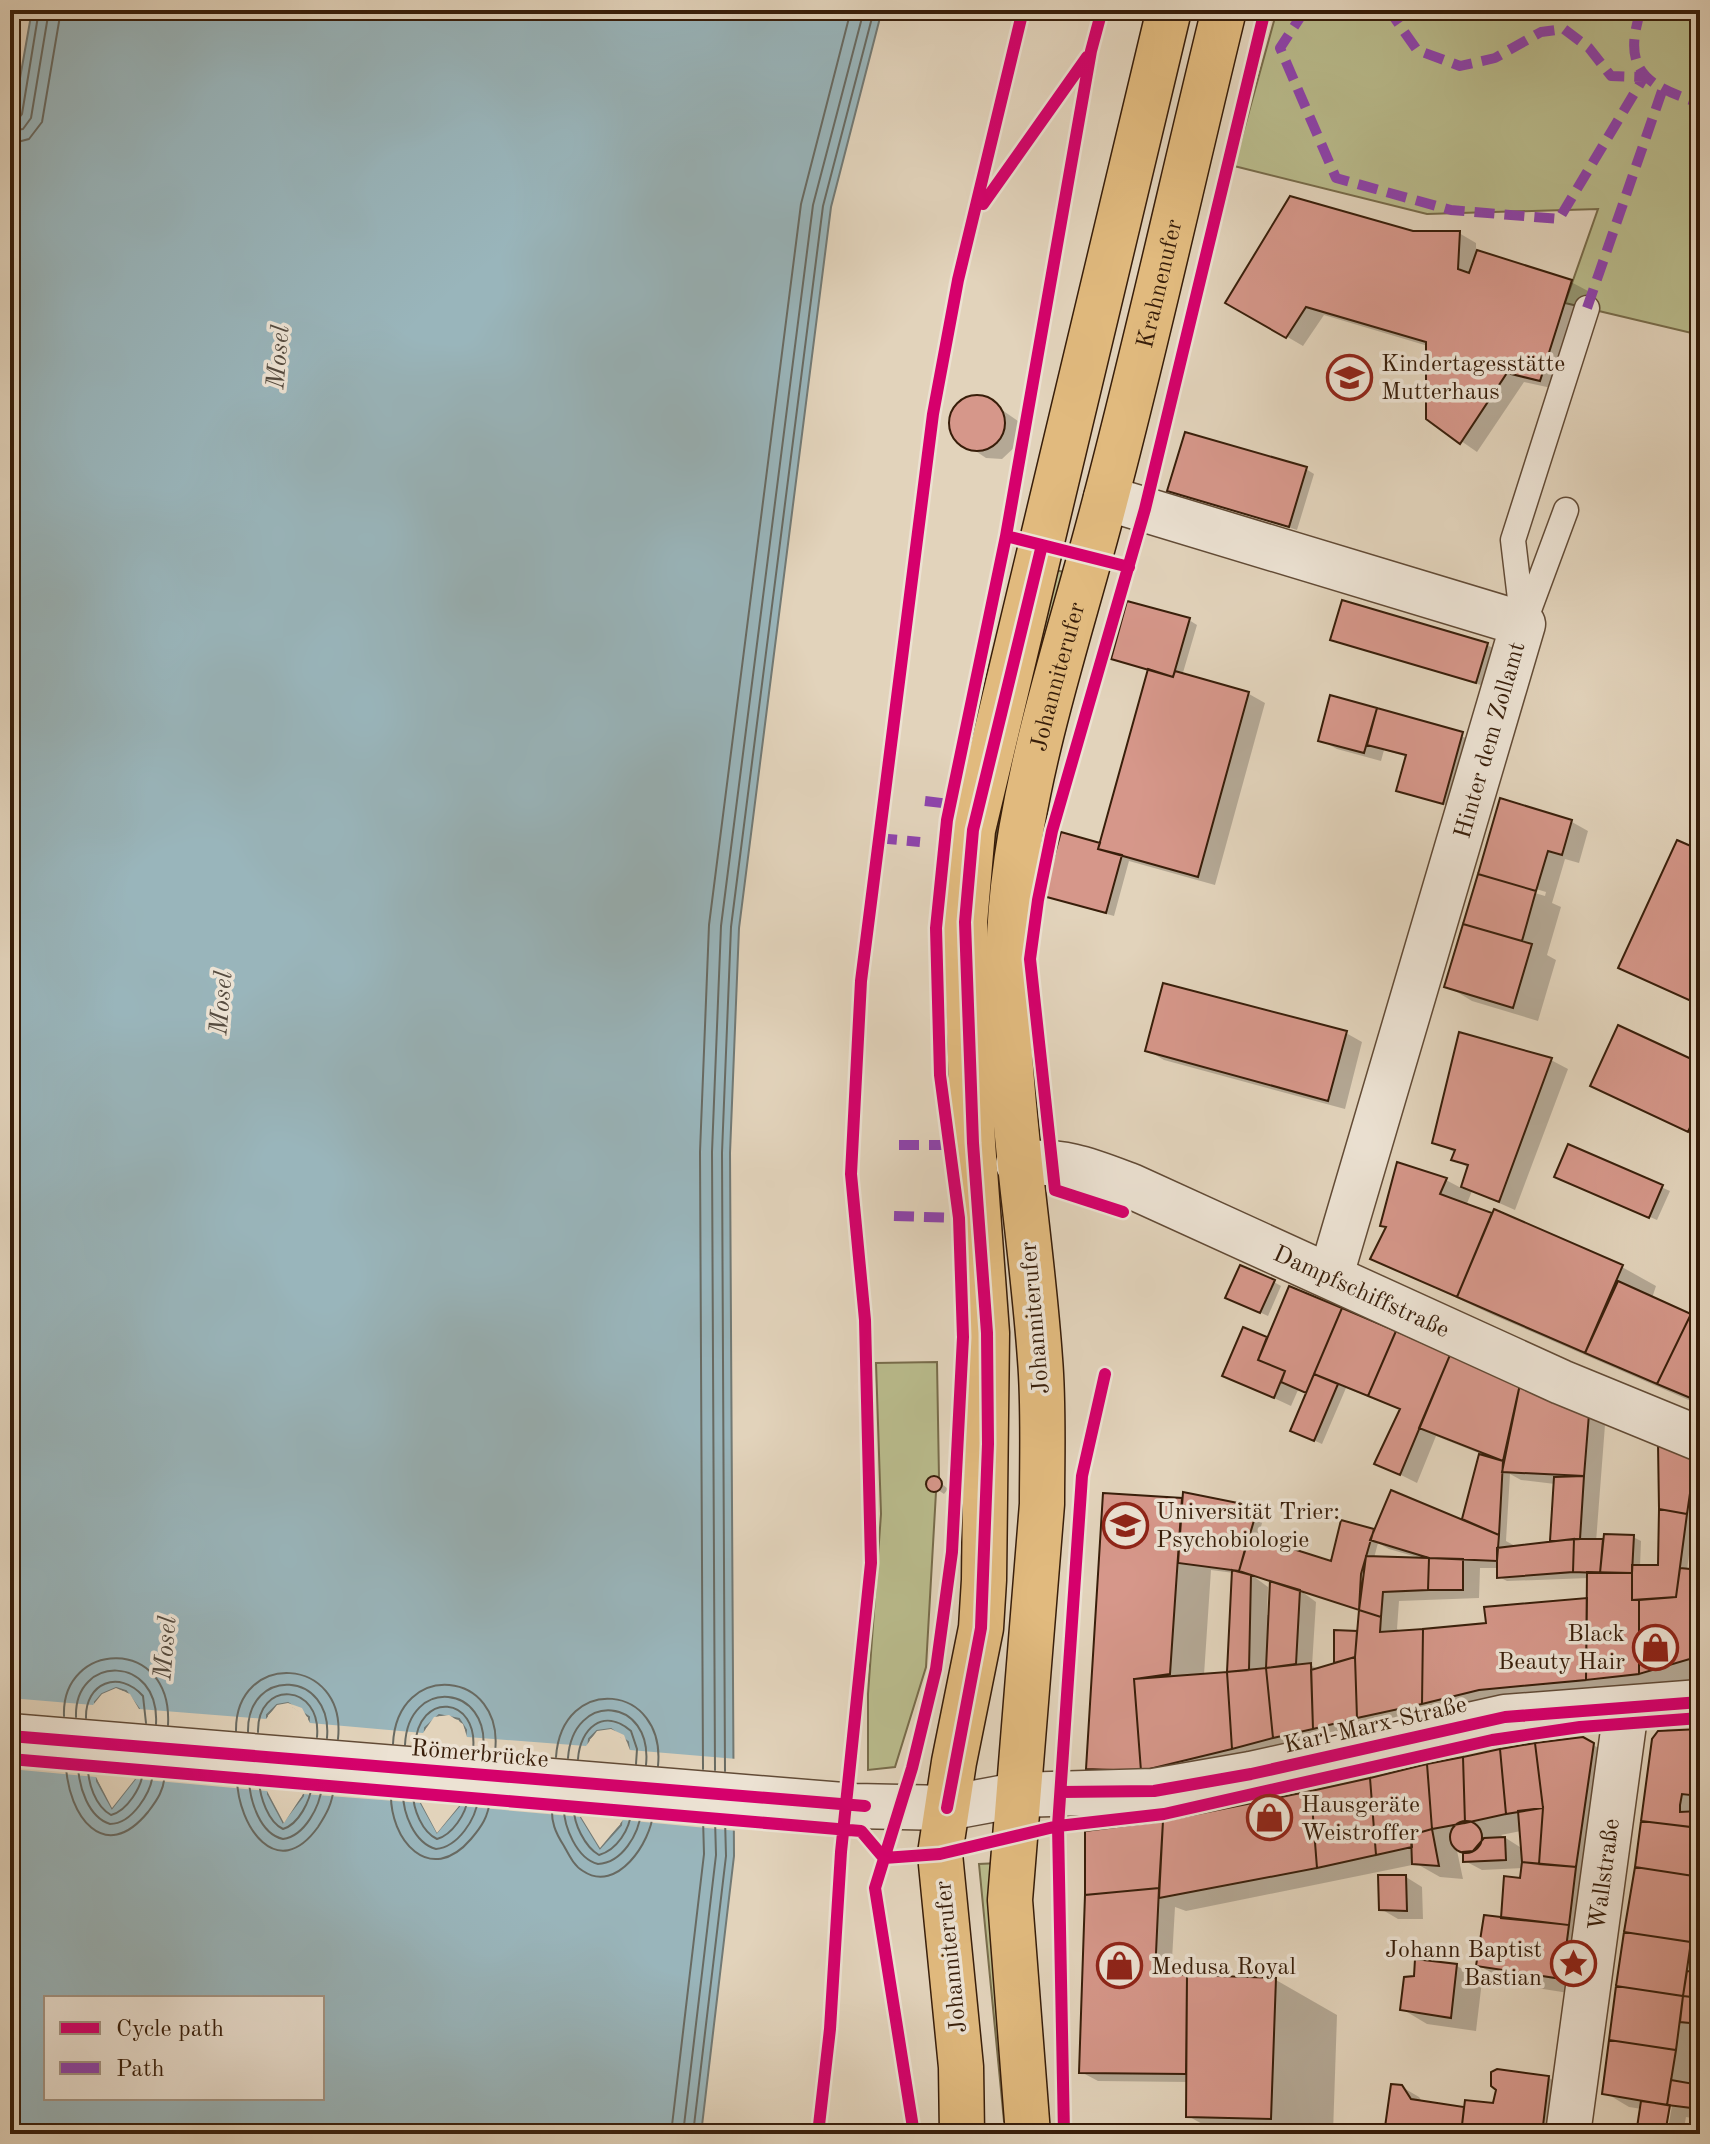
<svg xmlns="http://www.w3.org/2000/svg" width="1710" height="2144" viewBox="0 0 1710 2144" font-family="'Old Standard TT',serif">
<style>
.green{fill:#b9bb8c;stroke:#786c4b;stroke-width:2}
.water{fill:#99b5bb;stroke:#727974;stroke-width:2;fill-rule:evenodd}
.pier{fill:#e2d3bb;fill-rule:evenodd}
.shadow{fill:#0003;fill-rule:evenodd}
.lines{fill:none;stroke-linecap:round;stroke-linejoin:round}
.shore{stroke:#686a62;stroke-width:2}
.building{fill:#d6978a;stroke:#381e0a;stroke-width:2}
.service-casing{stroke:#624b36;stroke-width:27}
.minor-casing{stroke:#624b36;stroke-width:47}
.primary-casing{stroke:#381e0a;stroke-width:47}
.service{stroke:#ece2d3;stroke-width:24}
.minor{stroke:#ece2d3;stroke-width:44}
.primary{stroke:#e1ba7e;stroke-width:44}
.quiet{stroke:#8e44ad;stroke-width:10;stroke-dasharray:20 10;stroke-linecap:butt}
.cycleway-casing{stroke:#ece2d3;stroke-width:17}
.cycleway{stroke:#d6006c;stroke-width:12}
.labels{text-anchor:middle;stroke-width:7;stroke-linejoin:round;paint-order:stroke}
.street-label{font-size:24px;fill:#381e0a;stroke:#ece2d3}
.poi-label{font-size:24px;fill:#381e0a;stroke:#ece2d3;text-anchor:start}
.water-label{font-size:26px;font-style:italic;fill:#554b3f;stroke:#ece2d3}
</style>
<rect width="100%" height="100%" fill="#e2d3bb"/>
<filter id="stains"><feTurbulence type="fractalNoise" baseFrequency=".0025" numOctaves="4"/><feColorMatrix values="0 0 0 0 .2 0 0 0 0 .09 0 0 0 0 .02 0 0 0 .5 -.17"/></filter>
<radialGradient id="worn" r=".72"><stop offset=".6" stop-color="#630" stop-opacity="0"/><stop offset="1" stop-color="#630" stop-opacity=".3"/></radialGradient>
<path class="green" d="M1277,10H1700V335L1565,303L1598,209L1427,214L1234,166Z
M1054,570L1070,573L1002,875L991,874L1004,780Z
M937,1362L939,1478L931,1477L926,1484L936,1492L926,1667L895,1767L868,1770V1694L881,1514L876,1363Z
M999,1863L1015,2117L1004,2121L979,1864Z"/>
<path class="water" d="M32,10H882L831,207L739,928L730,1153L734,1856L701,2134H10V135ZM116,1688L126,1691L139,1709L135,1779L112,1808L97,1781L95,1702L102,1694ZM288,1703L309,1717L303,1796L283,1822L268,1794L267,1715L277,1705ZM439,1715L459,1719L466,1730L459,1806L437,1832L421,1803L425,1728ZM611,1729L628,1742L629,1750L621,1825L600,1848L581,1817L589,1739L597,1731ZM46,1998H322V2098H46Z"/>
<path class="pier" d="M116,1688L130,1694L139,1709L266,1719L277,1705L288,1703L302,1708L310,1723L423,1733L434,1717L449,1715L463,1724L467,1737L586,1746L597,1731L611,1729L624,1735L630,1750L737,1759L738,1831L623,1820L600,1848L581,1817L459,1806L437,1833L421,1803L303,1794L284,1823L267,1791L135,1779L112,1808L96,1777L10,1769V1698L93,1705L102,1694ZM116,1692L128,1697L135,1709L131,1778L113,1801L101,1780L98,1706L105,1697ZM292,1707L304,1716L306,1723L299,1795L284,1815L272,1793L270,1719L279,1708ZM440,1719L456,1723L463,1737L455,1805L438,1826L425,1803L428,1733ZM610,1733L621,1738L625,1750L619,1819L601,1841L585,1816L591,1747L599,1734Z"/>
<path class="shadow" d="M1459,233L1476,243V251L1571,282L1588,291L1556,389L1524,382L1477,452L1428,418V346L1324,315L1303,346L1228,302Z
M969,399H986L1018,421L1019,443L1002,459L986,458L956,438L951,419L960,403Z
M1306,469L1314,474L1297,530L1170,490Z
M1189,620L1197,625L1182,676L1249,694L1265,703L1215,885L1129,861L1114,916L1053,899L1046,895L1101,845L1149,671L1113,658Z
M1340,643L1487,645L1495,649L1484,686Z
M1332,698L1470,739L1451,807L1399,790L1408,757L1384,750L1381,761L1337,749L1320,740Z
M1502,801L1572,822L1588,831L1579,863L1565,859L1552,903L1561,907L1547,955L1556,960L1538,1021L1472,1001L1447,986ZM1495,877L1546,892L1545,896L1495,881Z
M1346,1033L1362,1042L1345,1109L1164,1060L1147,1050Z
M1460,1034L1551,1060L1568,1069L1515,1210L1472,1191L1466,1206L1493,1216L1495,1212L1622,1267L1656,1286L1652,1298L1700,1321V1405L1493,1315L1372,1258L1446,1180L1463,1189L1469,1168L1454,1159L1456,1153L1434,1142Z
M1700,1065V1125L1696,1134L1600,1089Z
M1570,1147L1670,1191L1657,1220L1564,1180Z
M1274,1282L1281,1286L1268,1316L1235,1301Z
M1290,1289L1605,1425L1596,1542L1633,1537L1641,1541L1640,1567H1660L1694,1461L1700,1465L1687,1571L1700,1572V1684L1121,1787L1088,1768L1182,1500L1257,1509L1265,1513L1257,1540L1333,1563L1373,1531L1472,1523L1464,1519L1481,1454L1436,1436L1417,1483L1377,1463L1401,1410L1346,1388L1322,1444L1300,1434L1308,1394L1298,1390L1291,1406L1225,1375L1244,1330L1268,1340ZM1510,1474L1521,1480L1555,1484L1551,1542L1517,1547L1506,1541ZM1378,1543L1389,1549L1420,1558H1374ZM1480,1568H1499V1577L1507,1581L1589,1578V1599L1488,1625L1402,1632L1397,1629L1399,1601L1479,1598ZM1211,1570L1234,1573L1229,1674L1204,1675ZM1253,1576L1272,1582L1271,1615H1267L1268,1587ZM1301,1591L1361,1610L1359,1633L1336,1632V1662L1339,1664L1320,1670L1312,1666L1316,1602Z
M935,1478L948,1489L944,1494L929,1484Z
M1700,1731V2063L1697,2086L1700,2087V2112L1693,2111L1692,2118L1686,2117L1683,2134H1667L1672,2106H1668L1663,2134H1638L1642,2109L1629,2107L1604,2092L1659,1733Z
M1583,1739L1619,1760L1594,1997L1511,1984L1478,1965L1522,1880L1523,1868L1482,1870L1465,1861L1464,1851L1456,1846L1463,1879L1440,1877L1417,1864L1186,1911L1175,1907L1171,1977L1276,1980L1337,2015L1333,2134H1220L1188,2116V2082L1098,2081L1081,2072L1087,1832L1165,1823ZM1521,1831L1523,1849L1501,1835Z
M1406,1877L1422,1887L1423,1919H1398L1381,1909Z
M1457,1966L1482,1981L1476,2031L1427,2024L1402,2009L1416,1978Z
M1549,2078L1565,2087L1560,2134H1386L1402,2087L1419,2097L1423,2103L1466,2110L1495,2106Z"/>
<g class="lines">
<path class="shore" d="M10,121L17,120L22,114L39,10
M10,131L23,129L31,118L49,10
M10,144L29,139L42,122L61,10
M64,1716C61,1640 173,1635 168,1725
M76,1717C74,1654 160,1654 156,1724
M86,1718C85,1683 119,1669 143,1696L146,1723
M236,1731C235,1650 347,1655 338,1739
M248,1732C247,1666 333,1670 327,1738
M258,1732C257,1679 322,1683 317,1737
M393,1744C397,1659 505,1669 495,1752
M405,1745C408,1676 491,1684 483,1751
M415,1746C418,1690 479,1696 473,1750
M556,1757C562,1673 666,1683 658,1766
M568,1758C573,1690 653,1697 646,1765
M578,1759C580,1729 603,1707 631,1731L637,1749L636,1764
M66,1765C68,1815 104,1866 148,1812C158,1799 164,1790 165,1773
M78,1766C79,1787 88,1817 110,1824C132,1824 152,1792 153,1772
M88,1767C88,1783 95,1806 111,1815C127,1811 142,1787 143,1771
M703,1769L700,1152L709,925L801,204L851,10
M715,1770L712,1152L721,926L813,205L864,10
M725,1771L722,1153L731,927L823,206L874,10
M237,1779C238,1826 277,1884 318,1827C327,1813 332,1804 334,1787
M249,1780C250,1801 260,1834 283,1839C305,1836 320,1806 322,1786
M259,1781C260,1797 268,1822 283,1829C299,1824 310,1801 312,1785
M391,1792C389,1840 430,1887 471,1839C482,1826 488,1817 490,1800
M403,1793C403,1813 414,1843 436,1849C458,1847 476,1819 478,1799
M413,1793C413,1809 422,1832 437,1839C452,1835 466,1814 468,1798
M552,1805C551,1822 555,1832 564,1846C569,1855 574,1866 583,1871C617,1894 651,1842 653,1813
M564,1806C563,1826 577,1859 598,1864C622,1863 639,1834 641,1812
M574,1807C573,1823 585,1847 599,1855C617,1850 630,1829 631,1812
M671,2134L704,1854L703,1818
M683,2134L716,1855L715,1819
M693,2134L726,1856L725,1819"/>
</g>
<path class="building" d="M1290,196L1413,231H1460L1458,269L1469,273L1477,250L1572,280L1540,381L1507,373L1460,444L1426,419V342L1306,307L1286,338L1225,303Z
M949 423a28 28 0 1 1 56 0a28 28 0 1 1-56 0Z
M1185,432L1307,467L1289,527L1167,491Z
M1342,600L1488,643L1476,683L1330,640Z
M1127,601L1190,618L1173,677L1111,659Z
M1148,669L1173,677L1175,671L1249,692L1198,877L1098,849Z
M1330,695L1377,708L1364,753L1318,741Z
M1377,708L1463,732L1443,804L1396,791L1406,755L1367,745Z
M1500,798L1572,820L1562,855L1548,851L1536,891L1478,874Z
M1061,832L1100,843L1098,849L1122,855L1106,913L1043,896Z
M1677,840L1700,850V1005L1618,968Z
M1478,874L1536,891L1522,941L1463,924Z
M1463,924L1532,944L1513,1008L1444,987Z
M1163,983L1347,1031L1328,1101L1145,1051Z
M1618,1025L1700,1063V1105L1688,1132L1590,1086Z
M1459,1032L1552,1058L1499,1202L1461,1187L1468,1165L1451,1160L1455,1150L1432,1143Z
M1568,1144L1663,1185L1649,1218L1554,1177Z
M1397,1162L1447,1178L1440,1194L1492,1213L1457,1297L1370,1259L1386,1227L1380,1226Z
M1494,1209L1623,1265L1585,1353L1457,1297Z
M1240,1265L1275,1280L1260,1313L1225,1298Z
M1618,1281L1691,1314L1657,1384L1585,1353Z
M1289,1286L1342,1308L1306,1393L1281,1382L1285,1371L1258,1360Z
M1342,1308L1396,1331L1368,1396L1314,1374Z
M1691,1314L1700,1318V1402L1657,1384Z
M1243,1327L1267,1337L1258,1360L1285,1371L1274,1398L1222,1376Z
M1396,1331L1450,1355L1400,1475L1374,1464L1400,1409L1368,1396Z
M1450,1355L1520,1384L1503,1461L1419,1428Z
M1314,1374L1338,1384L1314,1441L1290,1431Z
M1520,1384L1589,1414L1584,1476L1502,1472Z
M1658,1443L1695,1459L1687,1514L1659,1509Z
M1479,1454L1503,1461L1499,1535L1462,1519Z
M1584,1476L1580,1539L1550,1541L1554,1477Z
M926 1484a8 8 0 1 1 16 0a8 8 0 1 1-16 0Z
M1391,1490L1499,1535L1497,1561L1429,1558L1370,1540Z
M1183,1492L1258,1507L1239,1571L1178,1563Z
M1103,1493L1182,1498L1170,1674L1134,1679L1141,1771L1086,1769Z
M1659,1509L1687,1514L1676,1597L1632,1600V1565H1658Z
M1341,1520L1374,1529L1361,1574L1359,1610L1239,1571L1249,1535L1331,1561Z
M1604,1534L1634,1535L1632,1573H1600Z
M1574,1539L1573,1572L1497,1578V1548Z
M1574,1539H1603L1600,1573L1573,1572Z
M1366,1556L1429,1558L1428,1590L1383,1592L1381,1617L1359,1610Z
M1429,1558L1463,1559V1590H1428Z
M1680,1568L1700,1570V1656L1639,1674V1600L1676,1597Z
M1232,1570L1251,1575L1249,1670L1227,1672Z
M1587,1572L1632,1573V1600H1639V1674L1586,1680Z
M1270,1581L1300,1590L1296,1664L1266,1668Z
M1587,1598L1586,1680L1479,1690L1422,1704L1423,1629L1486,1623L1484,1607Z
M1359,1610L1381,1617L1380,1632L1423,1629L1422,1704L1357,1718L1355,1657Z
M1334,1630L1357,1631L1355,1657L1334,1663Z
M1355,1657L1357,1718L1313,1729L1311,1670Z
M1311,1663L1313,1729L1273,1738L1266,1668Z
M1266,1668L1273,1738L1232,1749L1227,1672Z
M1227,1672L1232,1749L1141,1771L1134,1679Z
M1700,1729L1699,1796L1682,1794L1680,1805V1812L1699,1811V1828L1641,1821L1652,1739L1658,1731Z
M1583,1737L1594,1743L1576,1867L1539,1864L1543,1808L1535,1743Z
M1535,1743L1543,1808L1506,1814L1500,1749Z
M1500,1749L1506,1814L1465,1823L1463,1757Z
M1463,1757L1465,1823L1432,1829L1427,1764Z
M1427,1764L1432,1829L1411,1835L1412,1847L1376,1855L1370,1778Z
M1370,1778L1376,1855L1317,1868L1311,1791Z
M1311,1791L1317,1868L1159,1898L1163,1821Z
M1543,1808L1539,1864L1522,1862L1518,1811Z
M1450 1837a16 16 0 1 1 32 0a16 16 0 1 1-32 0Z
M1163,1821L1159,1888L1085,1895V1831Z
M1641,1821L1699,1828L1700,1877L1635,1867Z
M1432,1829L1439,1866L1412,1864L1411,1835Z
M1505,1837L1506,1860L1463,1862V1852L1473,1851L1484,1838Z
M1522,1862L1576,1867L1569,1925L1501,1918L1504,1876L1520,1878Z
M1635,1867L1700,1877L1691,1942L1624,1932Z
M1378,1875H1406L1407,1911L1379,1910Z
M1159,1888L1155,1975H1187L1186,2074L1079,2073L1085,1895Z
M1484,1915L1569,1925L1562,1979L1476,1966Z
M1693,1926H1700V1943L1691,1942Z
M1624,1932L1691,1942L1683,1996L1616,1986Z
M1415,1959L1457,1964L1451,2018L1400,2010L1404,1977L1414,1976Z
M1687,1971L1700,1973V1998L1683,1996Z
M1187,1975L1276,1978L1271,2119L1186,2117Z
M1616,1986L1683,1996L1676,2050L1609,2040Z
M1683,1996L1700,1998V2024L1680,2022Z
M1609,2040L1676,2050L1667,2105L1602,2094Z
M1497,2069L1549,2076L1542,2134H1461L1465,2100L1493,2103L1496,2090L1491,2086V2072Z
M1671,2080L1700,2085V2109L1667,2105Z
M1391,2084L1402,2085L1411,2099L1464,2107L1461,2134H1384Z
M1641,2101L1670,2105L1665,2134H1636Z"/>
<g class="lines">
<defs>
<path id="service" d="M1526,618L1566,510
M1523,624L1513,540L1587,308"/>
<g id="minor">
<path d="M1106,498L1523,624L1331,1275"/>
<path id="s1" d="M1018,1164C1064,1159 1089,1170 1131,1186L1561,1382L1700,1439"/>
<path d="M10,1736L855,1806L947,1808L1017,1795L1154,1791L1251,1774L1505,1717L1700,1702"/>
<path id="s2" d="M1568,2134L1626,1709"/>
</g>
<g id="primary">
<path d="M962,2134L961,2067L940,1854L954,1762L981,1628L984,1580L987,1333L973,1143L965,922L973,830L1169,10"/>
<path id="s3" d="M1028,2134L1010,1900L1042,1504C1042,1456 1044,1407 1040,1359C1029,1201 995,1046 1013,887C1028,754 1072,629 1105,501C1148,338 1184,173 1224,10"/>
</g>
</defs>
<use href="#service" class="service-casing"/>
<use href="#minor" class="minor-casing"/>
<use href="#primary" class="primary-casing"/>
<use href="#service" class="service"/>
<use href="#minor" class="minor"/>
<use href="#primary" class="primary"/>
<path class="quiet" d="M1305,10L1280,48L1336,178L1451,210L1559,219L1644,77L1611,76L1589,48L1564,29L1541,32L1495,58L1460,66L1417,50L1389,10
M1641,10C1621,70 1646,86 1700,103
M1587,308L1662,91
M925,801L950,804
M877,838L920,842
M899,1145H948
M894,1216L959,1218"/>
<defs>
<path id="cycleway" d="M983,204L1087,57
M1006,536L1129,567
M1123,1212L1055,1190L1030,959L1038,900L1052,831L1145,509L1265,10
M10,1736L865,1806
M10,1759L861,1831L884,1858
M1061,1792L1154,1791L1251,1774L1505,1717L1700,1702
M947,1808L981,1628L988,1444L987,1333L973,1143L965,922L973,830L1042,545
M884,1858L940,1854L1058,1826L1164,1814L1492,1740L1580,1727L1700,1718
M818,2134L830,2029L841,1852L871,1563L865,1320L851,1174L861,981L933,414L958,280L1023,10
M914,2134L875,1888L912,1768L936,1669L952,1552L963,1337L959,1218L940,1075L936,928L947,820L1006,536L1091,51L1102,10
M1064,2134L1058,1826L1082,1476L1105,1374"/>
</defs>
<use href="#cycleway" class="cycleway-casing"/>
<use href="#cycleway" class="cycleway"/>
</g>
<defs>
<symbol id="school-ring" viewBox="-11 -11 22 22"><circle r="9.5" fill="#ece2d3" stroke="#8f2418" stroke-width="1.5"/><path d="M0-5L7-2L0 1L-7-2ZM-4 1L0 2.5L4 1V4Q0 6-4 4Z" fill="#8f2418"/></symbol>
<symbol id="university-ring" viewBox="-11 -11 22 22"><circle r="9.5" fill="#ece2d3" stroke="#8f2418" stroke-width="1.5"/><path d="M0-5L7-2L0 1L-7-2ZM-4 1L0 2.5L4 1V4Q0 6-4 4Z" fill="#8f2418"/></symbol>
<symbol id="shop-ring" viewBox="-11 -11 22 22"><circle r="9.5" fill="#ece2d3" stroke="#8f2418" stroke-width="1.5"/><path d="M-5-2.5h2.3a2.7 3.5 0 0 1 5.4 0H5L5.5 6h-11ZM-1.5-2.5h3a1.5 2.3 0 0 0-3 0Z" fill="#8f2418"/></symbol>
<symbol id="sight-ring" viewBox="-11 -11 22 22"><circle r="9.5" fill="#ece2d3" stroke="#8f2418" stroke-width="1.5"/><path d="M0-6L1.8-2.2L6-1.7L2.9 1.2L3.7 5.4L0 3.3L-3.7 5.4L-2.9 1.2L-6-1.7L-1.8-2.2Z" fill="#8f2418"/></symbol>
</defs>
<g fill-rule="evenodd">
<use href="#school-ring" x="1324" y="352" width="51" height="51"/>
<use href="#university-ring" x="1100" y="1500" width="51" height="51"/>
<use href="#shop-ring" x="1630" y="1622" width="51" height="51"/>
<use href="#shop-ring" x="1244" y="1792" width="51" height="51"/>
<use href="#sight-ring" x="1548" y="1938" width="51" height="51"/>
<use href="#shop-ring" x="1094" y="1940" width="51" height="51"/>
</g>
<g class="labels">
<g class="street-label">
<text dy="8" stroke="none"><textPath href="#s3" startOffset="1872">Krahnenufer</textPath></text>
<text dy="8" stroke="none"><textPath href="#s3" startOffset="1466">Johanniterufer</textPath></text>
<text transform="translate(1489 740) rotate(-74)" y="8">Hinter dem Zollamt</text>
<text dy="8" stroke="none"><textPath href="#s1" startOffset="370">Dampfschiffstraße</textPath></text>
<text transform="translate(1034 1318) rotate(-95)" y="8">Johanniterufer</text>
<text transform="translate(1375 1724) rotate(-13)" y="8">Karl-Marx-Straße</text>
<text transform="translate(480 1753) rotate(5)" y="8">Römerbrücke</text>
<text dy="8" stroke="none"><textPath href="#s2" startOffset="262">Wallstraße</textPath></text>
<text transform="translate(950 1957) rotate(-96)" y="8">Johanniterufer</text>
</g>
<g class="poi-label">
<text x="1381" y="371">Kindertagesstätte<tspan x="1381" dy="28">Mutterhaus</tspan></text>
<text x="1156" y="1519">Universität Trier:<tspan x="1156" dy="28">Psychobiologie</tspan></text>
<text x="1625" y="1641" text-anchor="end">Black<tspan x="1625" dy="28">Beauty Hair</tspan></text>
<text x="1301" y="1812">Hausgeräte<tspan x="1301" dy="28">Weistroffer</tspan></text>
<text x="1542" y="1957" text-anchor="end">Johann Baptist<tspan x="1542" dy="28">Bastian</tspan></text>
<text x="1151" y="1974">Medusa Royal</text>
</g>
<g class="water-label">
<text transform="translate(277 357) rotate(-85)" y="9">Mosel</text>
<text transform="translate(220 1003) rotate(-85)" y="9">Mosel</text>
<text transform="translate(164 1648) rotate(-85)" y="9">Mosel</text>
</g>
</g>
<rect width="1710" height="2144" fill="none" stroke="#e2d3bb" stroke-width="40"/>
<rect x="12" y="12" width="1686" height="2120" fill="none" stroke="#381e0a" stroke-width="4"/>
<rect x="20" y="20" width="1670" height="2104" fill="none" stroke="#381e0a" stroke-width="2"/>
<rect x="44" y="1996" width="280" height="104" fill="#ece2d3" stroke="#a49483" stroke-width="2"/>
<rect x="60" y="2022" width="40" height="12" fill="#d6006c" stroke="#a49483" stroke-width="2"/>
<text x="116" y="2036" font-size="24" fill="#381e0a">Cycle path</text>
<rect x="60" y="2062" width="40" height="12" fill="#8e44ad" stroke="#a49483" stroke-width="2"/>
<text x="116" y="2076" font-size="24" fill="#381e0a">Path</text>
<rect width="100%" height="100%" filter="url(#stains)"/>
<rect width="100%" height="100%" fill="url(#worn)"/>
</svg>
